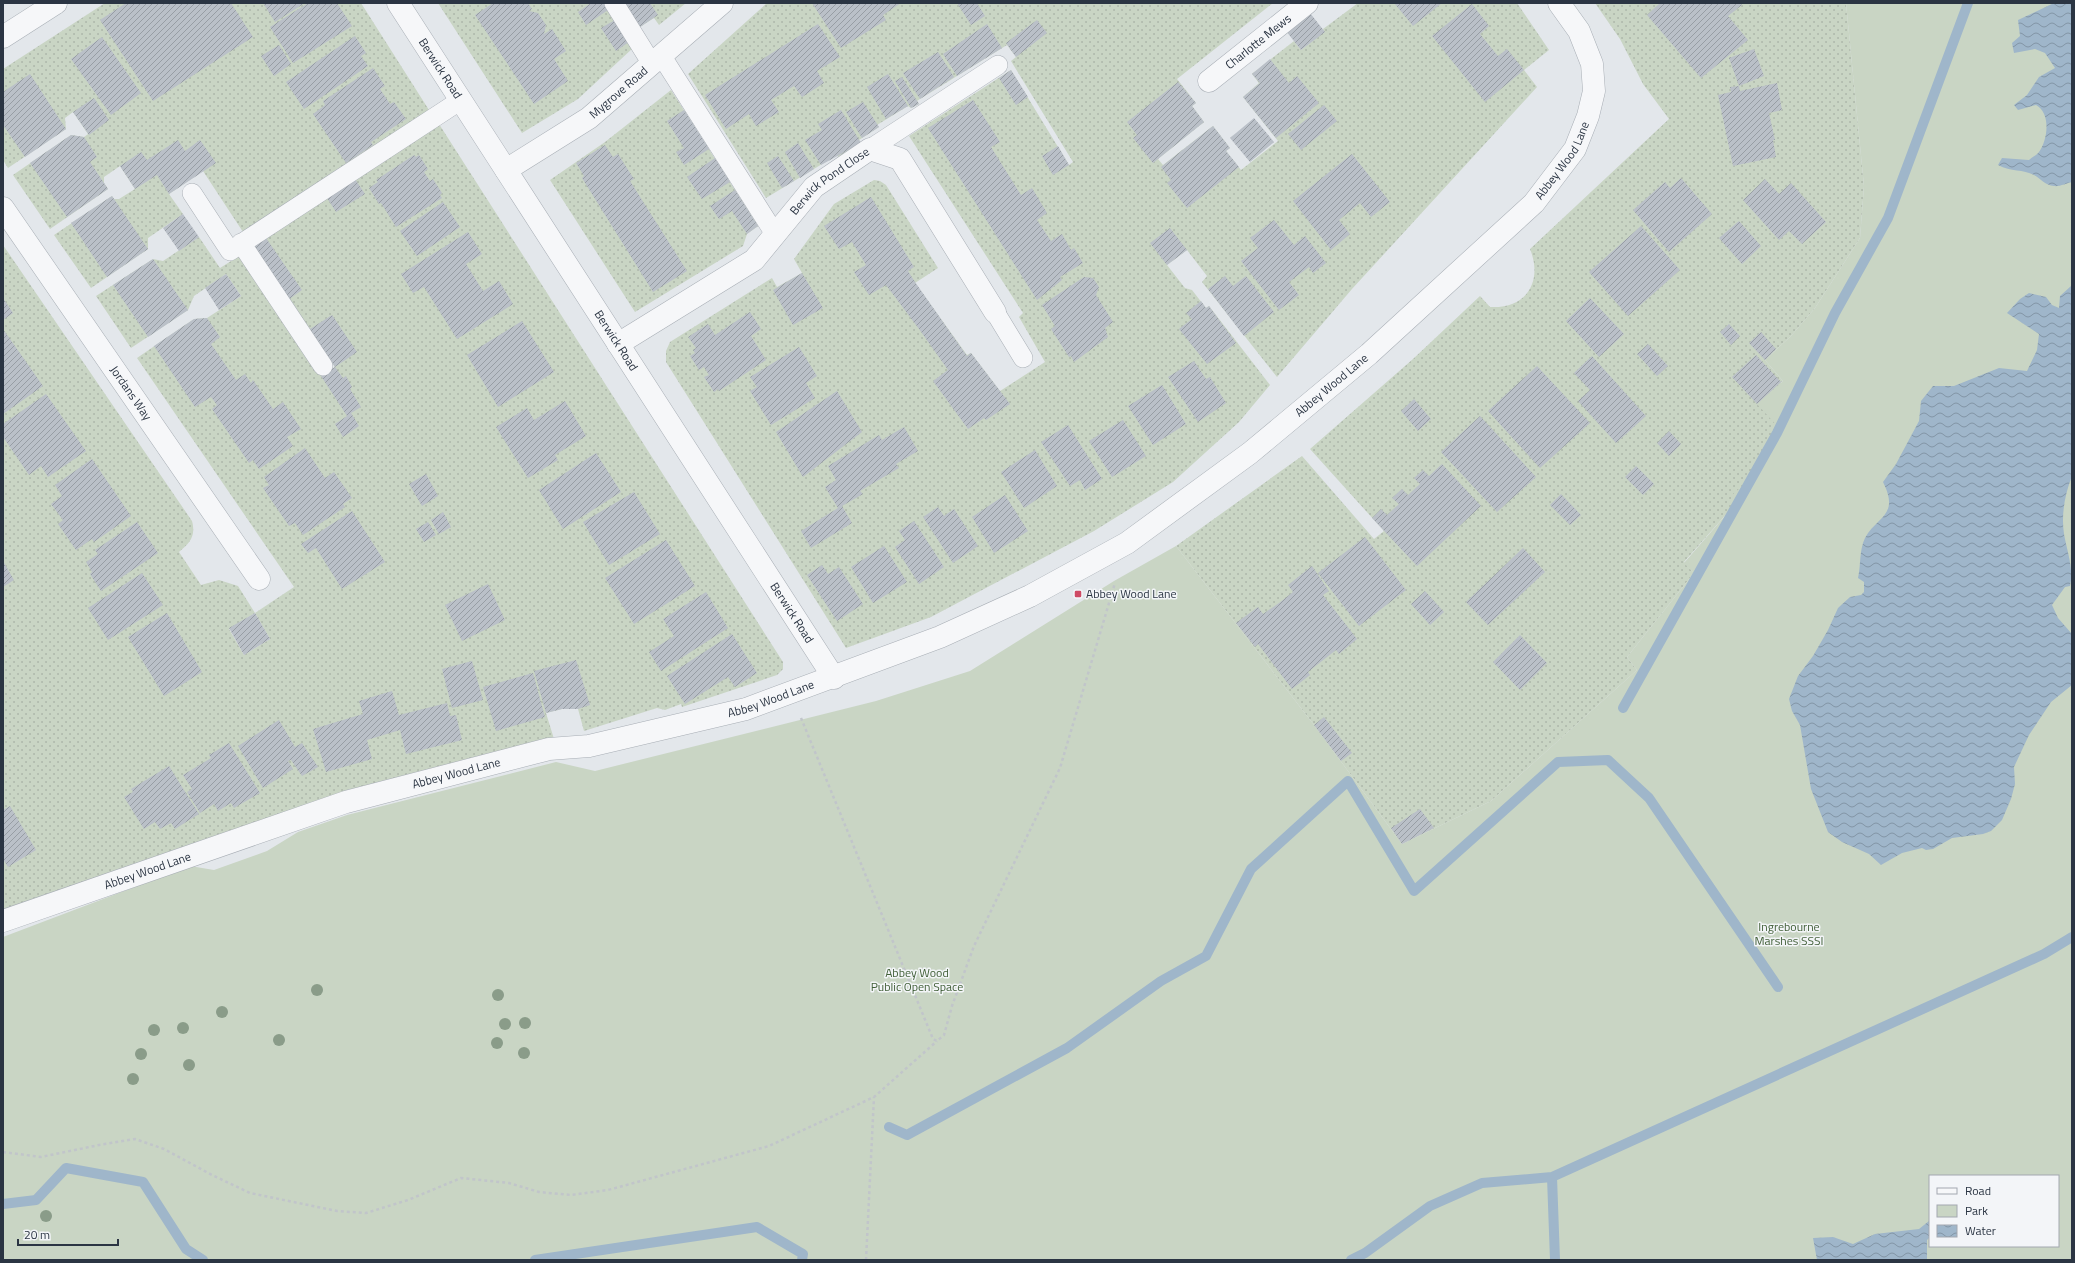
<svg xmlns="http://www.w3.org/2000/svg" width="2075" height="1263" viewBox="0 0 2075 1263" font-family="'Titillium Web',sans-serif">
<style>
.grass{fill:url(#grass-dots);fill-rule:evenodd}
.park{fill:#c9d5c4;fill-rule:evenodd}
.water{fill:url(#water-waves)}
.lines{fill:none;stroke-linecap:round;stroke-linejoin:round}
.stream{stroke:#9fb6ca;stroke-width:10}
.building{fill:url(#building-hatch)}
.service-casing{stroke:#a8aeb5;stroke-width:20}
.minor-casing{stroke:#a8aeb5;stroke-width:23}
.path{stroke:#c1c5ca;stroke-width:2.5;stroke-dasharray:3 3;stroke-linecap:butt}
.service{stroke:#f6f7f9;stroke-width:19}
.minor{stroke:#f6f7f9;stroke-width:22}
.tree{fill:#8a9c89}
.poi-dot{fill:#ce4a64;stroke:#f3f5f8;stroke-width:1.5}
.labels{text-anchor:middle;stroke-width:3;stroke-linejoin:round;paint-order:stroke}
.street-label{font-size:12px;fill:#2b3543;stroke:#f3f5f8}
.poi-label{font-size:12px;fill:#2b3543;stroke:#f3f5f8;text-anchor:start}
.park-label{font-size:12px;fill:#415f38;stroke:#f3f5f8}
</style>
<defs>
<pattern id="grass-dots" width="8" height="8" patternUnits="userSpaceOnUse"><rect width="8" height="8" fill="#c9d5c4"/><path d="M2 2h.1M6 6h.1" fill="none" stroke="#adb7aa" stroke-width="1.8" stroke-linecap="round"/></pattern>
<pattern id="water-waves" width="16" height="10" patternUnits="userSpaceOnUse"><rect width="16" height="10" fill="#9fb6ca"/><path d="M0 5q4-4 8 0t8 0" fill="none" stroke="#8295a6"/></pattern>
<pattern id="building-hatch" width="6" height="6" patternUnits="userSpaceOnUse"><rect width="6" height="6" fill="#bac0c8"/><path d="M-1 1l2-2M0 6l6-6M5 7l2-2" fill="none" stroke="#979da4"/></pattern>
</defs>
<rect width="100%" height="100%" fill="#e3e7eb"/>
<path class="grass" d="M105,3H361L429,110L243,232L203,171L169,194L183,214L148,238V249L91,288L54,235L112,196L114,199H119L135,189L120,166L104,177V183L108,189L50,229L13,175L71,135L84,137L88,134L73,112L65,118L66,129L8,168L3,160V69Z
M438,3H603L633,48L578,99L522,133Z
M625,3H686L659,25L654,18L640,27Z
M767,3H1273L1177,79L1196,103L1192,106L1204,122L1158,159L1163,165L1213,126L1230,148L1226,151L1241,170L1278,141L1243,97L1259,83L1252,74L1294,41L1301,50L1324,32L1323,29L1358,3H1517L1549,50L1524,70L1537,87L1352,289L1277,377L1202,282L1207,276L1187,250L1167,265L1185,288L1192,290L1206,308L1209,306L1270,385L1239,422L1173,482L1094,531L931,617L846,648L666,362V351L670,342L772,278L777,287L802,273L794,259L834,204L874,180L880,181L886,185L938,268L915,283L967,355L971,353L1000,391L1045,362L1019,317L1023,313L909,136L1011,70L1069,165L1073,162L1011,61L1016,57L1007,45L920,99L917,101L919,104L911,108L908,106L877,125L879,127L859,140L861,143L838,157L837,155L766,198L688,74Z
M1595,3H1846L1864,186L1860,238L1815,308L1791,336L1765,360L1783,381L1781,382L1791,441L1732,496L1737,502L1684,562L1694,573L1627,657L1637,670L1491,801L1402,844L1314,725L1176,546L1302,456L1374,539L1384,531L1310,449L1413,359L1480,296L1490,307C1527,309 1543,281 1530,249L1669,119L1643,84L1620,39Z
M671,90L758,226L747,234L743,246L635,312L550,180L605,142Z
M439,124L783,662V669L777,675L682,707L681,704L665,710L657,708L584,731L578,709H562L546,713L554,739L3,910V245L192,521C196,536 190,543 179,552L201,585L219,580L238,586L255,613L294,587L137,358L194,319L207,318L241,296L226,274L194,296L188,310L131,348L96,296L153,259L163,261L199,237L220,268L239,256L322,376L335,367L252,247ZM255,613L270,639L244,655L229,629Z"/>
<path class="park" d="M1846,3H2072V1260H3V937L190,866L214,870L267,851L298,832L347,815L556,762L595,771L876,701L970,671L1114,581L1176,546L1314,725L1402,844L1491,801L1637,670L1627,657L1694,573L1684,563L1737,502L1731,496L1753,477L1779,428L1757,404L1783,381L1765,360L1791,336L1815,308L1860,238L1864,186ZM1930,1176H2058V1246H1930Z"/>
<path class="water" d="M2054,3H2072V182C2067,183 2059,187 2054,186C2045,185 2041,179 2034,175C2023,169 2011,172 1998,165L2002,158L2029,160C2032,157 2037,155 2039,152C2048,139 2051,113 2036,105L2018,110L2014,105L2027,95L2039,77L2055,68L2045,53L2035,49L2014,53L2012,43L2020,36L2018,20Z
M2071,286L2072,476C2065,494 2061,514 2064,534C2067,551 2074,569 2070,586L2065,587L2052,605L2058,618L2072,634V685L2051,702L2029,735L2014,767L2015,784L2011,799L2002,820L1991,831L1983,834L1952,838L1933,849L1926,850L1922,848L1902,853L1881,865L1869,854L1842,842L1828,832L1811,789L1800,725L1792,711L1789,699L1798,676L1813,656L1828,630L1838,608L1850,597L1861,595L1864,592V582L1858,578C1861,566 1859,550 1865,538C1877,516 1900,516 1883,482L1896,464L1919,421L1921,401L1933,386H1954L1999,368L2027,371L2037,350L2039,334L2007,313L2020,299L2029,293L2046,297L2052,305L2059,308L2060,296Z
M1929,1221L1930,1237L1927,1240V1260H1817L1813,1238L1833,1237L1853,1244L1875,1234L1919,1229Z"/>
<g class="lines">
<path class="stream" d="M1623,708L1777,433L1835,313L1888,218L1968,3
M889,1127L907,1135L1067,1048L1161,981L1206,956L1251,869L1348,781L1414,891L1558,762L1608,760L1649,798L1778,987
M1552,1177L1555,1260
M3,1204L36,1200L66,1168L143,1182L186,1249L203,1260
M535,1260L757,1227L803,1254L802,1260
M1351,1260L1365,1253L1430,1206L1482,1183L1552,1177L2044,954L2072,937"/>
</g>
<path class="building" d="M126,3H231L253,37L153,101L100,20Z
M263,3H305L275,22Z
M308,3H337L352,26L293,63L270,27Z
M493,3H528L532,9L529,11L538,13L546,25L544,34L552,29L566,51L554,59L568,81L534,104L475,15Z
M591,3H603L608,10L586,25L578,12Z
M625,3H650L658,15L640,27Z
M812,3H901L883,15L886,20L841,48Z
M957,3H977L985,16L971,25Z
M1394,3H1442L1413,26Z
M1660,3H1740L1742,5L1728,16L1748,40L1701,78L1647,15Z
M1472,4L1489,26L1480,34L1498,56L1507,49L1524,70L1485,102L1432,36Z
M1310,13L1325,32L1301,50L1286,31Z
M615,20L629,42L616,51L601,28Z
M1037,20L1047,33L1016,57L1006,43Z
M818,24L840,57L817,71L824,83L802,97L794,86L771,100L779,112L756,126L749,114L726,129L705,95Z
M987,24L1002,48L957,76L943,54Z
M355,36L366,53L361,56L368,66L304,109L286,82Z
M102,37L141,93L111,115L71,59Z
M279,45L291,64L274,76L261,56Z
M1754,49L1764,76L1739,86L1729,58Z
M938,52L954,77L920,99L903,73Z
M1270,59L1289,83L1297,76L1319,103L1276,138L1243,97L1260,83L1252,74Z
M373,68L385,86L380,89L390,104L394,102L406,119L371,142L373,145L346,163L313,114L325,105L323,101Z
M1011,70L1028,97L1016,105L999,78Z
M30,74L66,129L25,157L3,125V92Z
M888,74L908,106L886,119L867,87Z
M902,77L919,104L911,108L895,81Z
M1178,82L1196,103L1192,106L1204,122L1153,163L1133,138L1137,135L1127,122Z
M1777,83L1782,110L1769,113L1775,140H1773L1776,157L1733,166L1718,95L1731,92L1730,87L1739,86L1740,91Z
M94,98L109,120L89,135L73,112Z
M973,100L1000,142L991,147L1021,195L1032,188L1047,213L1037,220L1051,241L1062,234L1071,250L1074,248L1083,263L1060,277L1062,280L1037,300L928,128Z
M863,102L879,127L862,138L846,112Z
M1324,105L1337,121L1301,150L1288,134Z
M684,110L709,149L684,165L676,152L684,148L667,121Z
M841,110L861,143L821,165L805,140L822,130L818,124Z
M1254,118L1274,142L1250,162L1230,138Z
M1213,126L1230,148L1226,151L1239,167L1187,208L1167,183L1171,180L1161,167Z
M71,135L84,137L97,157L90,162L108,189L67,217L30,163Z
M178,140L185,151L200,140L216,163L169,194L157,175L135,189L120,166L141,152L147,160Z
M798,143L814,169L800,178L785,152Z
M605,145L613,157L618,154L634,179L630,181L687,271L653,292L582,178L584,176L576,163Z
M1058,146L1069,165L1053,175L1042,156Z
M1352,154L1390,202L1371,217L1360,203L1339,220L1350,234L1331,250L1293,201Z
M414,155L416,157L419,155L428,169L424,172L430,181L433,179L442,193L440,195L442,198L396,227L381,203L379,204L369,188L378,182L376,180Z
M778,156L794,181L782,188L767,163Z
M715,158L730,182L702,199L687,177Z
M1681,178L1712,214L1669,252L1633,210L1665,182L1670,188Z
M355,179L365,194L336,212L327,198Z
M1765,179L1779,194L1791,183L1826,222L1802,244L1789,231L1779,240L1743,200Z
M735,190L758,226L747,234L732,211L719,219L710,206Z
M112,196L148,249L107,277L71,223Z
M871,197L914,267L908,271L915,282L967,356L971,353L1010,404L986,420L984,418L968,429L933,381L948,370L919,329L886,285L869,295L854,272L866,265L852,242L839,249L824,226Z
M443,202L460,227L417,256L400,231Z
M183,214L199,237L179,251L163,228Z
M1274,220L1294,245L1305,236L1326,263L1313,273L1309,267L1289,282L1299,295L1279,310L1241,261L1258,248L1250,238Z
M1739,221L1761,246L1742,264L1719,238Z
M1641,226L1680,270L1628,316L1589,272Z
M1170,228L1187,250L1167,265L1150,243Z
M468,232L482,254L466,264L483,291L499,281L513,304L457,339L424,287L413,293L401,274Z
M266,238L302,290L288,300L252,247Z
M153,259L188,310L148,337L113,285Z
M802,273L823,308L793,325L773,290Z
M226,274L241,296L219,310L205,288Z
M1225,276L1233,286L1246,276L1274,312L1244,336L1208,289Z
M1084,277L1093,278L1099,287L1096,295L1113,322L1105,328L1108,337L1074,362L1071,356L1069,357L1051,329L1055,326L1042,305Z
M3,298L13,313L3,320Z
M1590,298L1624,334L1599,357L1566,321Z
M1201,301L1206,308L1209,306L1236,343L1207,364L1179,329L1192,319L1186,313Z
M750,312L761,329L751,336L766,360L719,391L718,389L714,392L704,377L709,375L704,367L699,370L690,356L695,353L693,350L696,348L688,337L708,324L715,335Z
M332,315L357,352L335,367L343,378L346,376L352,387L350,389L361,407L351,413L359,426L343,437L335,424L347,416L321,376L335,367L310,329Z
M207,318L220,337L211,344L236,380L245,374L251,383L253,380L273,409L283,402L301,429L287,437L293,446L259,469L253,460L249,463L212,409L217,405L211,397L195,407L154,346L194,319Z
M522,321L554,372L498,407L467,355Z
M1729,324L1740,336L1731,345L1720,332Z
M3,329L43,386L3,414Z
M1761,332L1776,349L1765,360L1749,343Z
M1648,344L1668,366L1657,376L1637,354Z
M799,347L817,376L806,383L815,398L771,425L750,391L757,387L750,377Z
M1756,355L1781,382L1757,404L1732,377Z
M1592,356L1646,416L1616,443L1578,401L1590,390L1574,373Z
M1194,361L1206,379L1210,377L1226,403L1198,422L1168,377Z
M1537,366L1590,423L1540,468L1488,411Z
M1162,385L1186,424L1153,445L1128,406Z
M837,391L862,432L803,477L776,432Z
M46,394L86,451L48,477L41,466L29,475L3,437V424Z
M1414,399L1431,419L1418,431L1401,411Z
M565,401L586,436L555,455L558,460L528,478L496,427L527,408L534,420Z
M1480,416L1536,477L1497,512L1441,452Z
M1123,420L1146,456L1112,477L1089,441Z
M1068,425L1102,479L1085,490L1080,480L1070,486L1041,442Z
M904,427L918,451L896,464L899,468L860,491L863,494L842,506L852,523L811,548L801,531L838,508L825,487L836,480L828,466L879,435L882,440Z
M1669,431L1681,444L1669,456L1657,443Z
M305,448L325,478L334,472L352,498L343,504L345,507L303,535L295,523L289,526L263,488L269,485L264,477Z
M1035,450L1057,486L1024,508L1001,472Z
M596,453L621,492L563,529L539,490Z
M92,459L131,516L94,542L92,539L76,550L58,524L63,520L51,504L62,496L55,485Z
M1442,464L1481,506L1417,566L1372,518L1381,509L1387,515L1399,504L1392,498L1402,489L1408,495L1420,484L1414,478L1423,470L1429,476Z
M1636,466L1654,484L1643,495L1625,477Z
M426,474L438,496L422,506L409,484Z
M634,492L660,534L609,565L583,522Z
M1561,494L1581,515L1570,525L1550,505Z
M1005,495L1028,531L994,553L972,517Z
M938,507L944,516L954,509L978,546L953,563L923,517Z
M352,511L385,562L342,589L316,548L308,553L301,544Z
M443,512L451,527L439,534L431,520Z
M914,521L944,567L919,584L895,547L905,540L899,531Z
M137,522L158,553L101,591L90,574L92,572L86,562L98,554L95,550Z
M428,522L436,535L424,542L416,529Z
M1365,537L1406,590L1359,626L1318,573Z
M666,540L695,586L634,624L605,578Z
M884,546L907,582L873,603L851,567Z
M1523,548L1545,572L1488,625L1466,602Z
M3,561L14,580L3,587Z
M822,565L828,574L839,567L863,604L837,621L807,575Z
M1312,566L1329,591L1323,595L1357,639L1339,654L1336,650L1308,672L1310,675L1292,689L1258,644L1255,647L1236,623L1258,607L1263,614L1279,603L1293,592L1288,585Z
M142,573L163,605L108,640L88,608Z
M488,584L505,620L462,641L445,605Z
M1425,591L1444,612L1430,625L1411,604Z
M706,592L728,628L661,671L649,652L674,636L663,619Z
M167,613L202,672L164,696L128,637Z
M255,613L270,639L244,655L229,628Z
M732,634L757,673L735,687L728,677L685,704L667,676Z
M1520,635L1547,663L1520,690L1493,662Z
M576,660L590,705L578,709H562L546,713L534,671Z
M472,661L483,700L452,708L442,669Z
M533,673L545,717L496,731L483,687Z
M392,691L399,715L447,703L450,716L456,715L462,740L406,754L400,730L367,740L372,759L326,772L313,729L363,714L359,701Z
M1324,717L1352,753L1341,761L1314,725Z
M279,720L295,747L302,743L318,767L302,776L291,760L288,761L293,769L263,788L238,746Z
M229,743L260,793L234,808L231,803L218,811L214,804L200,813L187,792L192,789L183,775L211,758L209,755Z
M169,766L199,814L175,829L171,823L160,829L155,822L144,829L124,797L133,792L131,789Z
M10,806L36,850L8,867L3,859V810Z
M1420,809L1434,828L1402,844L1391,828Z"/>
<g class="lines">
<defs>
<path id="service" d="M614,3L652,64
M661,55L775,234
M870,149L998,65
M192,193L230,251L461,100
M241,243L323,366
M995,312L1023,358"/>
<g id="minor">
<path id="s1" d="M398,3L834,678"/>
<path d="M3,37L56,3"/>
<path id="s2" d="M1209,81L1307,3"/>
<path id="s3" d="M506,170L589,118L722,3"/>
<path id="s4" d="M3,208L259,579"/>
<path id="s5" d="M618,344L754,260L814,187L870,149L900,159L995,312"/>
<path id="s6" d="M3,921L346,802L549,749L589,746L746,709L940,637L1030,596L1127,543L1250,453L1369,354L1534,203L1575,149L1588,116L1594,91L1592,64L1579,31L1559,3"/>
</g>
</defs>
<use href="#service" class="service-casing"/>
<use href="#minor" class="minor-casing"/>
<path class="path" d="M801,718L933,1039L937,1041L944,1035L952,1006L974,946L1060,768L1115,583
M3,1152L41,1157L99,1145L135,1139L164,1149L212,1175L250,1193L337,1211L366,1213L408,1200L461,1178L509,1183L539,1192L571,1195L608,1190L769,1146L874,1097L937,1041
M866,1260L874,1097"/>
<use href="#service" class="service"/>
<use href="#minor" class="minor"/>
</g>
<g class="tree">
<circle cx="317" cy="990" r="6"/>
<circle cx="498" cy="995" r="6"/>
<circle cx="222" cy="1012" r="6"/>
<circle cx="525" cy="1023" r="6"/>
<circle cx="505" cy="1024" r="6"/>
<circle cx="183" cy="1028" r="6"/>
<circle cx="154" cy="1030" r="6"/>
<circle cx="279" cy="1040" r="6"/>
<circle cx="497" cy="1043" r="6"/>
<circle cx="524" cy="1053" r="6"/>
<circle cx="141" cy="1054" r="6"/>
<circle cx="189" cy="1065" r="6"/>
<circle cx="133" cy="1079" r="6"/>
<circle cx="46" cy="1216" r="6"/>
</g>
<rect class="poi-dot" x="1074" y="590" width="8" height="8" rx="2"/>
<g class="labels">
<g class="street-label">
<text dy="4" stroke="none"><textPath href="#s2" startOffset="63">Charlotte Mews</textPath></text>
<text dy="4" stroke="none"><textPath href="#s1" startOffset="78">Berwick Road</textPath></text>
<text dy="4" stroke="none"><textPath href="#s3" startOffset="137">Mygrove Road</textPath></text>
<text dy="4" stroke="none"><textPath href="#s6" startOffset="1773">Abbey Wood Lane</textPath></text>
<text dy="4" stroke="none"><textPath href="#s5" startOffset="270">Berwick Pond Close</textPath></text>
<text dy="4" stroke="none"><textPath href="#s1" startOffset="402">Berwick Road</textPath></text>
<text dy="4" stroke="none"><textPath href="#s6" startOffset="1449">Abbey Wood Lane</textPath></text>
<text dy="4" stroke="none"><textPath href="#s4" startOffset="225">Jordans Way</textPath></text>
<text dy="4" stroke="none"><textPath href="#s1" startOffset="726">Berwick Road</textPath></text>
<text dy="4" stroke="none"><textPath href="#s6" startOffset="801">Abbey Wood Lane</textPath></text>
<text dy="4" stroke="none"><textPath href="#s6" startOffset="477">Abbey Wood Lane</textPath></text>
<text dy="4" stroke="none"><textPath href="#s6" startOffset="153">Abbey Wood Lane</textPath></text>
</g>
<g class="poi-label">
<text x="1086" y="598">Abbey Wood Lane</text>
</g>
<g class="park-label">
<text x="1789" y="931">Ingrebourne<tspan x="1789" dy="14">Marshes SSSI</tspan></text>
<text x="917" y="977">Abbey Wood<tspan x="917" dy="14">Public Open Space</tspan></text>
</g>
</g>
<rect width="2075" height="1263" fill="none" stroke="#2b3543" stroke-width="8"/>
<rect x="1929" y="1175" width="130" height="72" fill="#f3f5f8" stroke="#a3a8b0"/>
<rect x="1937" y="1188" width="20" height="6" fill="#f6f7f9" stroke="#a3a8b0"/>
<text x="1965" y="1195" font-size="12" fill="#2b3543">Road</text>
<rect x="1937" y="1205" width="20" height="12" fill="#c9d5c4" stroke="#a3a8b0"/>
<text x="1965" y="1215" font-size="12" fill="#2b3543">Park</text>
<rect x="1937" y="1225" width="20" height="12" fill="url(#water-waves)" stroke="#a3a8b0"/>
<text x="1965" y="1235" font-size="12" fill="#2b3543">Water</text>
<path d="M18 1239v6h100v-6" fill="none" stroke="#2b3543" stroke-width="2"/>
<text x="24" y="1239" font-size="12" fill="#2b3543" stroke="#f3f5f8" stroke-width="3" paint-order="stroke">20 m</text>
</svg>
